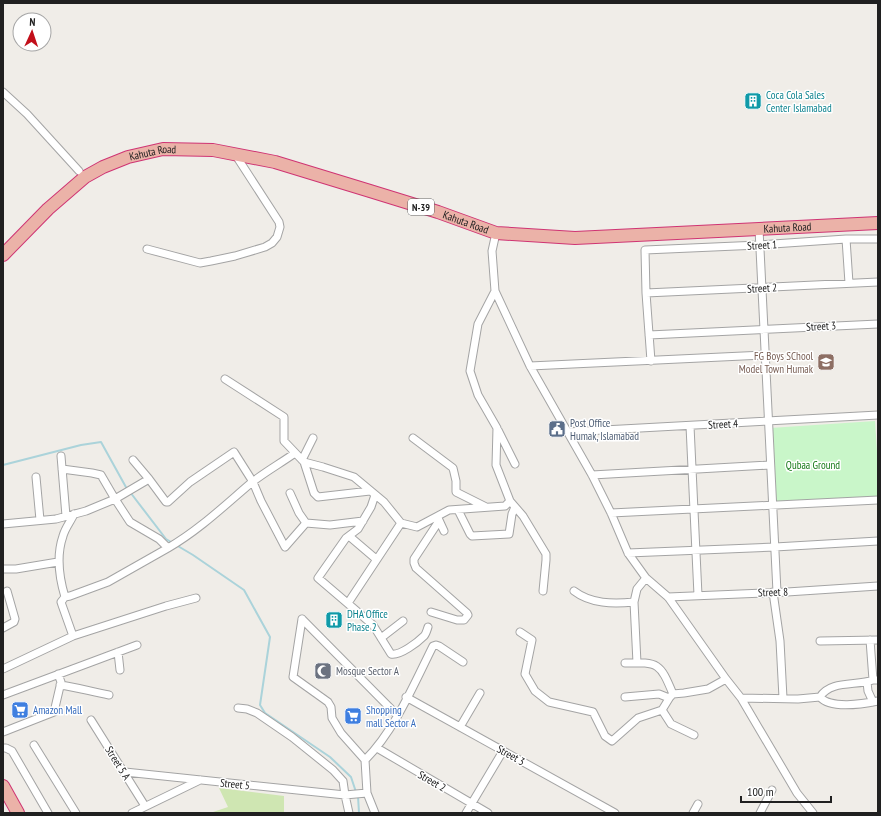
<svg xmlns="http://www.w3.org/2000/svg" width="881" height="816" viewBox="0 0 881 816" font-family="'PT Sans Narrow',sans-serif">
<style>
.grass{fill:#cfe6b2}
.park{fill:#c9f6c9}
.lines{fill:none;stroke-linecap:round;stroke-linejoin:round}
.stream{stroke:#abd3da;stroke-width:2}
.minor-casing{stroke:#a4a4a4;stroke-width:9}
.trunk-casing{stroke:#cf3473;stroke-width:14}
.minor{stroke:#fff;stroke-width:7}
.trunk{stroke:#ebb2a8;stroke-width:12}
.labels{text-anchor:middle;stroke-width:3;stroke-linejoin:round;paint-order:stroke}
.shield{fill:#fff;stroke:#636363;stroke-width:1}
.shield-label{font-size:10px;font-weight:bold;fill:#202020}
.culture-label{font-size:11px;fill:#0d838f;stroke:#fff;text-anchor:start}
.street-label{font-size:11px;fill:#202020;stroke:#fff}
.education-label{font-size:11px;fill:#785e54;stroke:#fff;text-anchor:end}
.service-label{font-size:11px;fill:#4e5e75;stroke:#fff;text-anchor:start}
.park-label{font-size:11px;fill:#147916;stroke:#fff}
.worship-label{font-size:11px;fill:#5b616d;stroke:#fff;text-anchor:start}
.shop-label{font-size:11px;fill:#366cbe;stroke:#fff;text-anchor:start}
</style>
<rect width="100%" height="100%" fill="#f0ede8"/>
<path class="grass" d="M219,788L284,796V813H210L228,807Z"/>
<path class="park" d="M875,421L878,467V500L775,507L770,428Z"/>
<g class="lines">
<path class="stream" d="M3,465L81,445L101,442L127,489
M130,492L166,539L193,555L244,590L270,637L260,705L265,713L330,757L351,777L356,792
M358,796L359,813"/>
<defs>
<path id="minor" d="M3,92L27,114L79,171
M759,229L777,592
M496,233L492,251L495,291L530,366L592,475L611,513L628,553L646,578L668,597L726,679L741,698L797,793L813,813
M846,239L849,283
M147,249L200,263L211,261L235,256L265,247L272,243L277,237L280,227L279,222L235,154
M646,293L878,282
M649,335L878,324
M651,361L646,293L645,250L759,245L846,239H878
M530,366L765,355
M225,379L284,417V441L304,462L323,467L354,477L384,502L401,523
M690,426L698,595
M498,430L515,464
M567,432L878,415
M413,438L453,468L456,481V492L486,507
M61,456L66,516
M133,460L149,479L115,499L130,522L159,539L168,548C199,530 224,506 251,483C265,472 281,463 295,453
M302,460L313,438
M304,462L314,493L318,497L370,491
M592,475L770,465
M36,477L40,520
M149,479L166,502H168L190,482L234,452L253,482L261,501L285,547L306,523
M290,493L299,513L306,523L330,525L363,521
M375,495L371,507L358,529L346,538L318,578L373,625L391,654C400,656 418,642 424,636C426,634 427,630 428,627
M510,501L523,516L546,554V560L543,591
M458,510L470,534L472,536L509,534L512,514L515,507
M611,513L878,500
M438,518L444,531
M3,524L56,519L86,511L115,499L101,475L92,473L62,469
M349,536L376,559
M628,553L775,547L878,541
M3,569H16L58,562
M574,591C591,604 613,604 634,602
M773,592L780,641L783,698
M65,597C59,577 56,556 63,536C65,528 71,521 74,514
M668,597L787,592L878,586
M348,603L401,523L417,527L449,510L505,506L510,501L496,465L497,428L478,395L470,371L478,324L495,291
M431,612L457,620H464L468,615L467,613L416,568L414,563V559L439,521
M302,619L293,677L328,702L331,707L332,718L341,733L365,760L367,793L375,813
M302,619L397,715
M3,628L14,622L15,619L7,591
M520,632L532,640L525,674L535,691L549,702L593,712L605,736L612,741L638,718L662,710L670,697L673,694L684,693L708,689L726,679
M73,636L62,605L61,602L65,597L70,596L108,582L168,548
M381,638L403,621
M870,640L873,680H878
M820,641L878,640
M118,652L120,670
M625,663C659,662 660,663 673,694
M637,663L634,602L637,589L646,578
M3,669L73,636L166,606L196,598
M873,680C857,686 830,680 820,697C830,709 863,704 878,701
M867,682L868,691L873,702
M60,685C76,687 92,692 109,695
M3,695L137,645
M406,697L615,813
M625,697L659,694L669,698
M741,698L798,699L820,697
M238,708L247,709L257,713L292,737L333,770L343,781L345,795L349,813
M662,710L671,724L694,735
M91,720L145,806
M460,727L480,693
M3,732L54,712L61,682L58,674
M34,745L76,813
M3,748H6L12,751L48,813
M377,748L488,813
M365,760C395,730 414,684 433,646L436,645L439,646L463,662
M125,772L345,795L367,793
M132,813L200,780
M466,813L503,751
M693,813L698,804
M760,813L772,790"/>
<g id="trunk">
<path id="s1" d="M3,255L48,209L85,177L103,167L128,157L163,149L213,150L275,162L370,191L438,212L496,233L575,238L878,223"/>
<path d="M3,786L18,813"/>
</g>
</defs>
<use href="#minor" class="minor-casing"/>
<use href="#trunk" class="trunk-casing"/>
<use href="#minor" class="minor"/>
<use href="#trunk" class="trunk"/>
</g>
<defs>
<symbol id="building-square" viewBox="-11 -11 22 22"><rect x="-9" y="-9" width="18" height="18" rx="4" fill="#0f9aa8" stroke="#fff"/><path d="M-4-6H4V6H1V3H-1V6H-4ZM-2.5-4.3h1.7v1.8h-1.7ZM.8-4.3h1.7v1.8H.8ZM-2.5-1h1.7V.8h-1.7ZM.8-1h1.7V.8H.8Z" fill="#fff"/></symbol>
<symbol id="school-square" viewBox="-11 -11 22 22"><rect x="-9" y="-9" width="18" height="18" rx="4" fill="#8d6e63" stroke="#fff"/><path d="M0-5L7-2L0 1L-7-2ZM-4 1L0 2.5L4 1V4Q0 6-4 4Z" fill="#fff"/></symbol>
<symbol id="civic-square" viewBox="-11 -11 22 22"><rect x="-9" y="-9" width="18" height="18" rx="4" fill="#5c6f8a" stroke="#fff"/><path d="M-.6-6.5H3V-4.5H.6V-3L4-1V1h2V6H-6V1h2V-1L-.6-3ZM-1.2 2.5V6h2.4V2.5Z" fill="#fff"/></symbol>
<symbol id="mosque-square" viewBox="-11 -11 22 22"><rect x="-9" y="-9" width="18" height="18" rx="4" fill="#6b7280" stroke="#fff"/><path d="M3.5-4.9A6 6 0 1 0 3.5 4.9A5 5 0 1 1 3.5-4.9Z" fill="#fff"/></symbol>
<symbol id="supermarket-square" viewBox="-11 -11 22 22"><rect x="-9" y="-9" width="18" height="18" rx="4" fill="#3f7fe0" stroke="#fff"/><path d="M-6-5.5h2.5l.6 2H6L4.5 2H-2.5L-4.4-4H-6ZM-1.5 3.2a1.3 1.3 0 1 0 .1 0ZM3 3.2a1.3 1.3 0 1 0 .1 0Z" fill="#fff"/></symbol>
</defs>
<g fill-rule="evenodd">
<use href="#building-square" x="743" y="91" width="20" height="20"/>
<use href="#school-square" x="816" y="352" width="20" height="20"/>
<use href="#civic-square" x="547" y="419" width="20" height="20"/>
<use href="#building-square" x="324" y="610" width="20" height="20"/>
<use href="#mosque-square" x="313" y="661" width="20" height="20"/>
<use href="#supermarket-square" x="10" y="700" width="20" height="20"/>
<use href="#supermarket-square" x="343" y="706" width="20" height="20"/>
</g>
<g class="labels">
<rect class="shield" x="408" y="199" width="26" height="16" rx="3"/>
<g class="shield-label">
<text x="421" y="211">N-39</text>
</g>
<g class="culture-label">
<text x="766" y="99">Coca Cola Sales<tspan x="766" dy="13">Center Islamabad</tspan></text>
<text x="347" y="618">DHA Office<tspan x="347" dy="13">Phase 2</tspan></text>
</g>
<g class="street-label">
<text dy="4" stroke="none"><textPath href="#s1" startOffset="186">Kahuta Road</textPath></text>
<text dy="4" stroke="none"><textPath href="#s1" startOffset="510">Kahuta Road</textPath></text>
<text dy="4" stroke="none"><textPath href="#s1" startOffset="834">Kahuta Road</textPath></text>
<text transform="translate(762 245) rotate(-3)" y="4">Street 1</text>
<text transform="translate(762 288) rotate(-3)" y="4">Street 2</text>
<text transform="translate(821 326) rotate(-3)" y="4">Street 3</text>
<text transform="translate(723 424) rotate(-3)" y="4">Street 4</text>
<text transform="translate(773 592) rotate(-2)" y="4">Street 8</text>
<text transform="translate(511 755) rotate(29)" y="4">Street 3</text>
<text transform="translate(118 763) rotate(58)" y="4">Street 5 A</text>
<text transform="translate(432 781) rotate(30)" y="4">Street 2</text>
<text transform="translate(235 784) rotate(6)" y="4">Street 5</text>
</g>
<g class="education-label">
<text x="813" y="360">FG Boys SChool<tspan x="813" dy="13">Model Town Humak</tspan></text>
</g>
<g class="service-label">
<text x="570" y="427">Post Office<tspan x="570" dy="13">Humak, Islamabad</tspan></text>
</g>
<g class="park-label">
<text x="813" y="469">Qubaa Ground</text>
</g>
<g class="worship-label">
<text x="336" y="675">Mosque Sector A</text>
</g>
<g class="shop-label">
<text x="33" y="714">Amazon Mall</text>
<text x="366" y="714">Shopping<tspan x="366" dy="13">mall Sector A</tspan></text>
</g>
</g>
<rect width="881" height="816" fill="none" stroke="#202020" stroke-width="8"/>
<g transform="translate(32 32) rotate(3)"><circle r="19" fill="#ffffff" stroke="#a6a6a6"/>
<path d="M0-3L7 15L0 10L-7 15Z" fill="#c20f1a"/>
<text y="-6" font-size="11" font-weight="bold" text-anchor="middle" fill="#202020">N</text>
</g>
<path d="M741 796v6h90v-6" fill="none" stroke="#202020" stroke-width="2"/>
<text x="747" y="796" font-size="12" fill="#202020" stroke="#ffffff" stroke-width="3" paint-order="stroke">100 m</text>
</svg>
